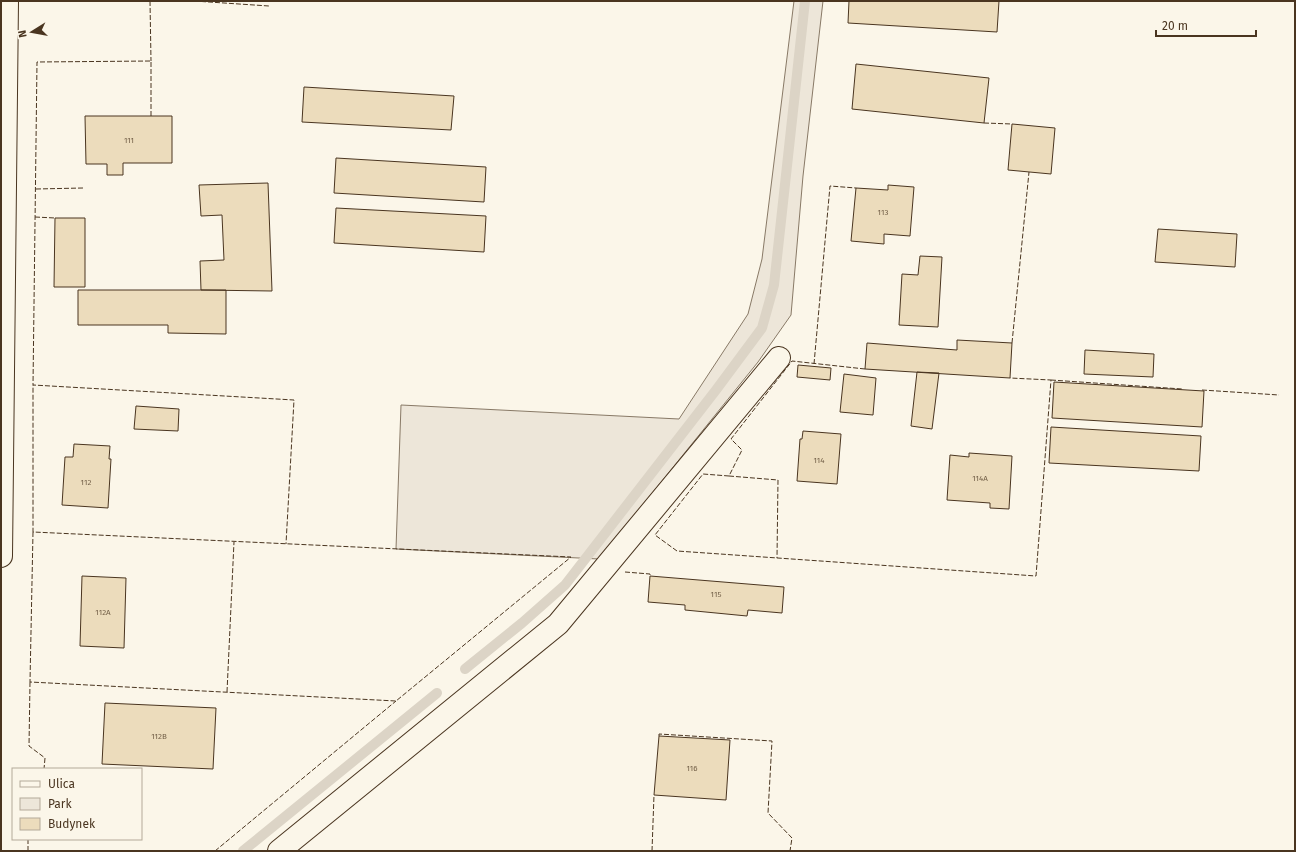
<svg xmlns="http://www.w3.org/2000/svg" width="1296" height="852" viewBox="0 0 1296 852" font-family="'Fira Sans',sans-serif">
<style>
.green{fill:#ede6d9;stroke:#887966}
.lines{fill:none;stroke-linecap:round;stroke-linejoin:round}
.stream{stroke:#dcd4c6;stroke-width:10}
.building{fill:#ecdcbc;stroke:#4a3520}
.minor-casing{stroke:#4a3520;stroke-width:24}
.minor{stroke:#fbf6e9;stroke-width:22}
.fence{stroke:#4a3520;stroke-width:1;stroke-dasharray:5 2;stroke-linecap:butt}
.labels{text-anchor:middle;stroke-width:3;stroke-linejoin:round;paint-order:stroke}
.number-label{font-size:8px;fill:#725f47}
</style>
<rect width="100%" height="100%" fill="#fbf6e9"/>
<path class="green" d="M794,1H823L803,176L791,315L758,362L599,559L396,549L401,405L679,419L748,314L762,259Z"/>
<g class="lines">
<path class="stream" d="M465,669L522,623L565,585L716,390L762,328L774,285L805,1
M243,851L437,693"/>
</g>
<path class="building" d="M849,1H999L997,32L848,23Z
M856,64L989,78L984,123L852,109Z
M304,87L454,96L451,130L302,122Z
M85,116H172V163H123V175H107V164H86Z
M1012,124L1055,128L1051,174L1008,170Z
M336,158L486,167L484,202L334,193Z
M268,183L272,291L201,290L200,261L224,260L222,215L201,216L199,185Z
M888,185L914,187L910,236L884,234V244L851,241L856,188L888,190Z
M336,208L486,216L484,252L334,243Z
M55,218H85V287H54Z
M1158,229L1237,234L1235,267L1155,262Z
M920,256L942,257L938,327L899,325L902,274L918,275Z
M78,290H226V334L168,333V325H78Z
M957,340L1012,343L1010,378L865,369L867,343L957,350Z
M1085,350L1154,354L1153,377L1084,374Z
M798,365L831,368L830,380L797,377Z
M917,372L939,373L932,429L911,426Z
M844,374L876,378L873,415L840,412Z
M1054,382L1204,391L1202,427L1052,418Z
M136,406L179,409L178,431L134,429Z
M1051,427L1201,436L1199,471L1049,463Z
M803,431L841,434L837,484L797,481L800,439H802Z
M74,444L110,446L109,459H111L108,508L62,505L65,457H73Z
M969,453L1012,456L1009,509L990,508V503L947,500L950,455L969,457Z
M82,576L126,578L124,648L80,646Z
M650,576L784,587L782,613L748,610L747,616L685,610V605L648,602Z
M105,703L216,708L213,769L102,764Z
M659,736L730,740L726,800L654,795Z"/>
<g class="lines">
<defs>
<path id="minor" d="M1,556L7,1
M279,851L558,624L779,358"/>
</defs>
<use href="#minor" class="minor-casing"/>
<use href="#minor" class="minor"/>
<path class="fence" d="M150,1L151,61
M194,1L269,6
M151,116V61L37,62L33,385L294,400L286,544
M984,123L1012,124
M36,189L83,188
M35,217L55,218
M1012,343L1029,172
M814,364L830,186L856,188
M865,369L792,361L731,439L742,450L729,476L703,474L655,535L677,551L1036,576L1051,380L1010,378
M1051,380L1182,389
M1202,390L1279,395
M729,476L778,480L777,558
M33,532L30,682L396,701L571,557L33,532V385
M625,572L650,574V576
M30,682L29,746L45,758L44,769
M227,692L234,542
M659,736V734L772,741L768,813L792,838L790,851
M28,851V839
M215,851L396,701
M652,851L654,795"/>
</g>
<g class="labels">
<g class="number-label">
<text x="129" y="143">111</text>
<text x="883" y="215">113</text>
<text x="819" y="463">114</text>
<text x="980" y="481">114A</text>
<text x="86" y="485">112</text>
<text x="716" y="597">115</text>
<text x="103" y="615">112A</text>
<text x="159" y="739">112B</text>
<text x="692" y="771">116</text>
</g>
</g>
<rect width="1296" height="852" fill="none" stroke="#4a3520" stroke-width="4"/>
<rect x="12" y="768" width="130" height="72" fill="#fbf6e9" stroke="#b4a999"/>
<rect x="20" y="781" width="20" height="6" fill="#fbf6e9" stroke="#b4a999"/>
<text x="48" y="788" font-size="12" fill="#4a3520">Ulica</text>
<rect x="20" y="798" width="20" height="12" fill="#ede6d9" stroke="#b4a999"/>
<text x="48" y="808" font-size="12" fill="#4a3520">Park</text>
<rect x="20" y="818" width="20" height="12" fill="#ecdcbc" stroke="#b4a999"/>
<text x="48" y="828" font-size="12" fill="#4a3520">Budynek</text>
<g transform="translate(32 32) rotate(259)" stroke="#fbf6e9" stroke-width="3" paint-order="stroke">
<path d="M0-3L7 15L0 10L-7 15Z" fill="#4a3520"/>
<text y="-6" font-size="11" font-weight="bold" text-anchor="middle" fill="#4a3520">N</text>
</g>
<path d="M1156 30v6h100v-6" fill="none" stroke="#4a3520" stroke-width="2"/>
<text x="1162" y="30" font-size="12" fill="#4a3520" stroke="#fbf6e9" stroke-width="3" paint-order="stroke">20 m</text>
</svg>
